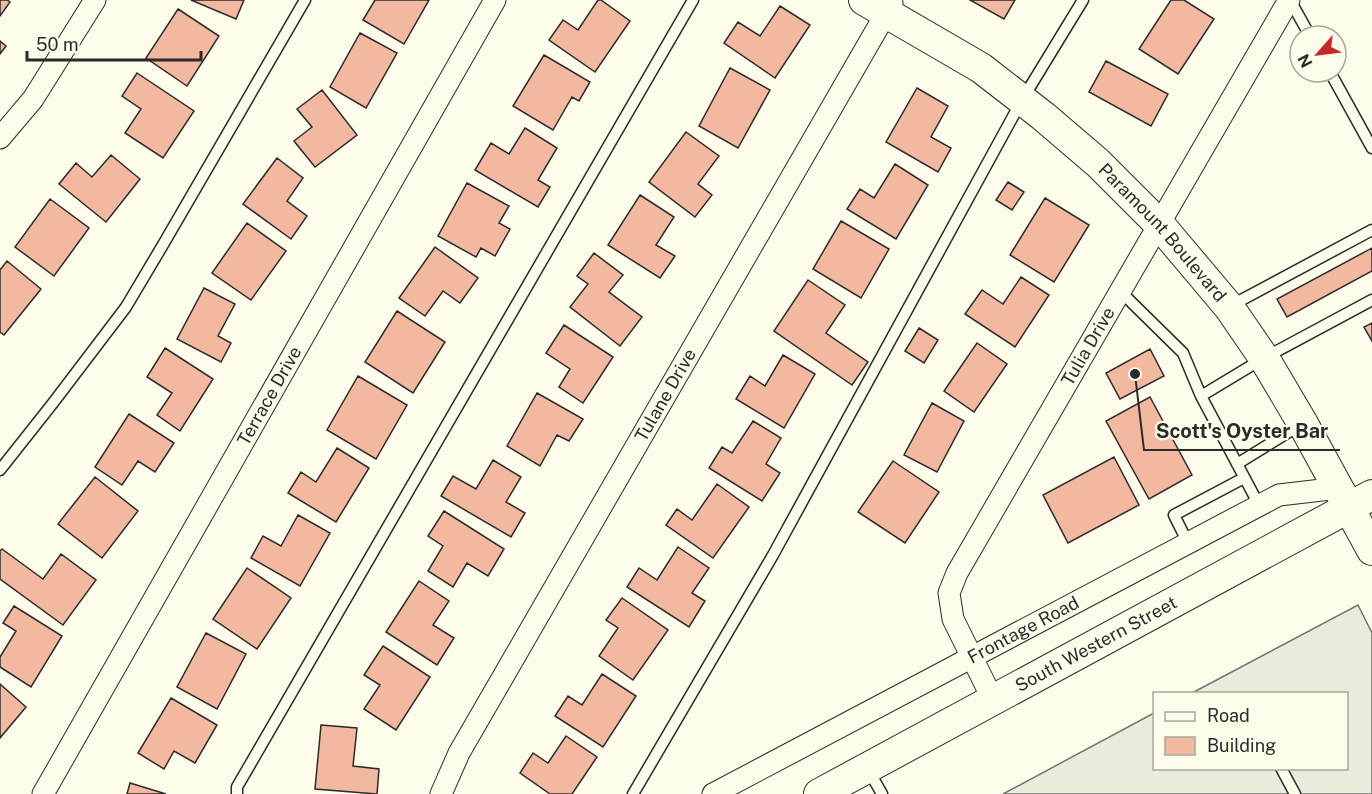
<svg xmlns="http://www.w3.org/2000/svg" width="1372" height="794" viewBox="0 0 1372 794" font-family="'Public Sans',sans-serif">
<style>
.parking{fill:#eceadb;stroke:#74746e;stroke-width:1.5}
.building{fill:#f2b8a0;stroke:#2b2b2b;stroke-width:1.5}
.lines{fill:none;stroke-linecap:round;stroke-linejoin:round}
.service-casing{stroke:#2b2b2b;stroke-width:13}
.minor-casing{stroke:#2b2b2b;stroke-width:23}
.secondary-casing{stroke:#2b2b2b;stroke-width:32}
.service{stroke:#fdfbea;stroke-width:10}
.minor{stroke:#fdfbea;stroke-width:21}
.secondary{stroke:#fdfbea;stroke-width:30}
.labels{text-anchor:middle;stroke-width:4.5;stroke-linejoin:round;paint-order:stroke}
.street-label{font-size:18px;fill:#2b2b2b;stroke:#fdfbea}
.leader{fill:none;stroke:#2b2b2b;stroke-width:2}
.callout-dot{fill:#2b2b2b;stroke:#fdfbea;stroke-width:2}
.callout-label{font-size:20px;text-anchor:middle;font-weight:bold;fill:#2b2b2b;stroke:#fdfbea;stroke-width:4.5;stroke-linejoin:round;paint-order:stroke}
</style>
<rect width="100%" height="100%" fill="#fdfbea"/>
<path class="parking" d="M1358,605L1372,633V794H1003L1154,713V768H1346V694L1192,693Z"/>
<path class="building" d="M0,0H7L10,2L0,16Z
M191,0H244L236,19Z
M375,0H429L404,44L363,20Z
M598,0H601L630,21L595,72L549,40L563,20L578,30Z
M970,0H1015L1004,19Z
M1171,0H1184L1214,19L1178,74L1139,49Z
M780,6L810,25L775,78L724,43L738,22L760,36Z
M178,9L219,36L187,86L146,58Z
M360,33L397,53L366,108L330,87Z
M0,41L6,46L0,54Z
M544,55L590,82L579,101L572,97L553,130L513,106Z
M1106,61L1168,94L1151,126L1089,92Z
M730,68L770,90L738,148L699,126Z
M137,73L194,111L163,158L125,133L141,109L122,96Z
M917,88L948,106L931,137L951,148L938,172L886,142Z
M322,90L357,135L315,167L294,141L312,127L297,109Z
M525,128L557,148L538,180L550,187L538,207L475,170L491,143L509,154Z
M686,132L719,156L698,184L712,195L695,217L649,182Z
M111,155L140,179L106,222L59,184L76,163L92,177Z
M277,158L303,178L287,201L307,216L291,239L243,204Z
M895,164L928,185L896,239L847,209L860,189L874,198Z
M1008,182L1024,192L1012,210L996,200Z
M467,183L509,206L499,223L510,229L495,256L481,248L476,257L438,236Z
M640,195L674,217L656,245L675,256L660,278L608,245Z
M1045,198L1089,225L1054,282L1010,255Z
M50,199L89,228L54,276L15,247Z
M841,221L889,249L861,298L813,269Z
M247,223L286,251L251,300L212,273Z
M435,247L478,278L460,303L443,291L425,316L399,298Z
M1372,248V271L1287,317L1277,299Z
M594,253L623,275L609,292L642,317L620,346L570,307L588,284L577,276Z
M7,261L41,289L4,335L0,332V270Z
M1021,277L1049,295L1015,347L965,314L982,290L1003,304Z
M808,280L845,305L826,333L868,362L852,385L774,331Z
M204,288L235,304L218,336L231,343L221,362L177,339Z
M397,311L445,342L413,393L365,362Z
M1372,323V341L1364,327Z
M564,325L613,357L583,403L559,387L570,369L546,353Z
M919,328L938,340L924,363L905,351Z
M977,343L1007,364L974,412L944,391Z
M165,348L213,379L180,431L157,415L172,393L147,377Z
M1150,349L1164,376L1120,399L1106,373Z
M783,355L815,374L784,428L736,399L750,376L765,386Z
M358,376L407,405L376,459L327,430Z
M537,393L583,419L569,441L557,435L540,466L507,446Z
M1150,397L1192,475L1149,499L1106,421Z
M932,403L964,421L937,472L904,455Z
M129,414L174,443L155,472L138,461L122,485L95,467Z
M753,421L781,438L766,464L780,473L762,501L709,468L722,447L732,453Z
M337,448L369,468L336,522L288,493L301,472L316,482Z
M1114,457L1139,505L1068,543L1043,495Z
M493,460L521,477L506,502L525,513L511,537L441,496L453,476L476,489Z
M893,461L939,492L905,543L858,512Z
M95,477L138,511L102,558L58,524Z
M717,484L749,507L713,558L666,525L677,509L692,520Z
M444,511L504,549L488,576L467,563L453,587L428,571L443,546L428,536Z
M298,515L330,533L300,586L251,558L263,536L281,546Z
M678,547L709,568L692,593L705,601L689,627L627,587L639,568L657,580Z
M2,549L43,579L61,554L96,580L63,625L0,579V551Z
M247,568L291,598L257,649L213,619Z
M419,581L449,601L433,625L454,638L437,665L386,632Z
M622,598L668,630L633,680L599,656L618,628L606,620Z
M14,606L62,636L31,687L0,667V657L16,631L3,623Z
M206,633L246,654L217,709L177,687Z
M383,646L430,677L396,730L364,709L380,685L364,675Z
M602,674L636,696L603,747L555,716L568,696L582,705Z
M0,684L26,707L0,738Z
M171,698L217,725L195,763L174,751L164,769L138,753Z
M321,725L357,728L353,766L379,769L377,794L315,789Z
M566,736L597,757L572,794H550L520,773L533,753L548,763Z
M130,783L166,794H127Z"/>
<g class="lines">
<defs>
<path id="service" d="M1290,0L1310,36
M1330,72L1372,148
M1120,291L1183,353L1201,396
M1232,305L1372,230
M1237,464L1300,425
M0,470L53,403L126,307L164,243L305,0
M1259,505L1201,396L1264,358L1372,300
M1188,543L1174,515L1244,478
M1281,768L1295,794
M869,771L882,794
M237,794V787L693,0
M633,794L773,555L1022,100L1083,0"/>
<g id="minor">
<path d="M0,138L33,99L95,0"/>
<path id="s1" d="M993,700L953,619L949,593L957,573L1289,0"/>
<path id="s2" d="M43,794L495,0"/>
<path id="s3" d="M441,794L459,753L892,3"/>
<path id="s4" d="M713,794L1279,495L1339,488"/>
</g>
<g id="secondary">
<path id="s5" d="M864,0L981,68L1043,116L1098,163L1159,224L1229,307L1264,358L1303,424L1372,550"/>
<path id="s6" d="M819,794L1372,495"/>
</g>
</defs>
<use href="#service" class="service-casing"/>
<use href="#minor" class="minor-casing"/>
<use href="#secondary" class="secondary-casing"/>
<use href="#service" class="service"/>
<use href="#minor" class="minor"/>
<use href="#secondary" class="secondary"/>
</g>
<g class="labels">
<g class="street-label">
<text dy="6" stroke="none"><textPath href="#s5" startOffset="381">Paramount Boulevard</textPath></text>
<text dy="6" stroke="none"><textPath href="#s1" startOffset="400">Tulia Drive</textPath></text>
<text dy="6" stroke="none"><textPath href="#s3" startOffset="458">Tulane Drive</textPath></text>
<text dy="6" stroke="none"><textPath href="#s2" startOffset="458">Terrace Drive</textPath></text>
<text dy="6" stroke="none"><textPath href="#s4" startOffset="351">Frontage Road</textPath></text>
<text dy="6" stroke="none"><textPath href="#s6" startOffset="315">South Western Street</textPath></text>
</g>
</g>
<path class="leader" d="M1135 374L1144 450H1340"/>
<circle class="callout-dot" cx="1135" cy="374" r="6"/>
<g class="callout-label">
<text x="1242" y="438">Scott's Oyster Bar</text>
</g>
<rect x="1153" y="692" width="195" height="78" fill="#fdfbea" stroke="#a9a89e" stroke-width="1.5"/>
<rect x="1165" y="712" width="30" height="9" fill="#fdfbea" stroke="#a9a89e" stroke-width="1.5"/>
<text x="1207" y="722" font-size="18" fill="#2b2b2b">Road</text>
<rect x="1165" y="737" width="30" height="18" fill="#f2b8a0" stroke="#a9a89e" stroke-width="1.5"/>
<text x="1207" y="752" font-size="18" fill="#2b2b2b">Building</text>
<g transform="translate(1318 54) rotate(242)"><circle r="28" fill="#fdfbea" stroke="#a9a89e" stroke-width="1.5"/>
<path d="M0-4.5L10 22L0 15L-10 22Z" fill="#c62828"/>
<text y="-9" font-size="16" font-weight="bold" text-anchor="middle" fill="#2b2b2b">N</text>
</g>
<path d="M27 51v9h174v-9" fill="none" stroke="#2b2b2b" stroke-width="3"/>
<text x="36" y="51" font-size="18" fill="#2b2b2b" stroke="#fdfbea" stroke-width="4.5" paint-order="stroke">50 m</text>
</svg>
